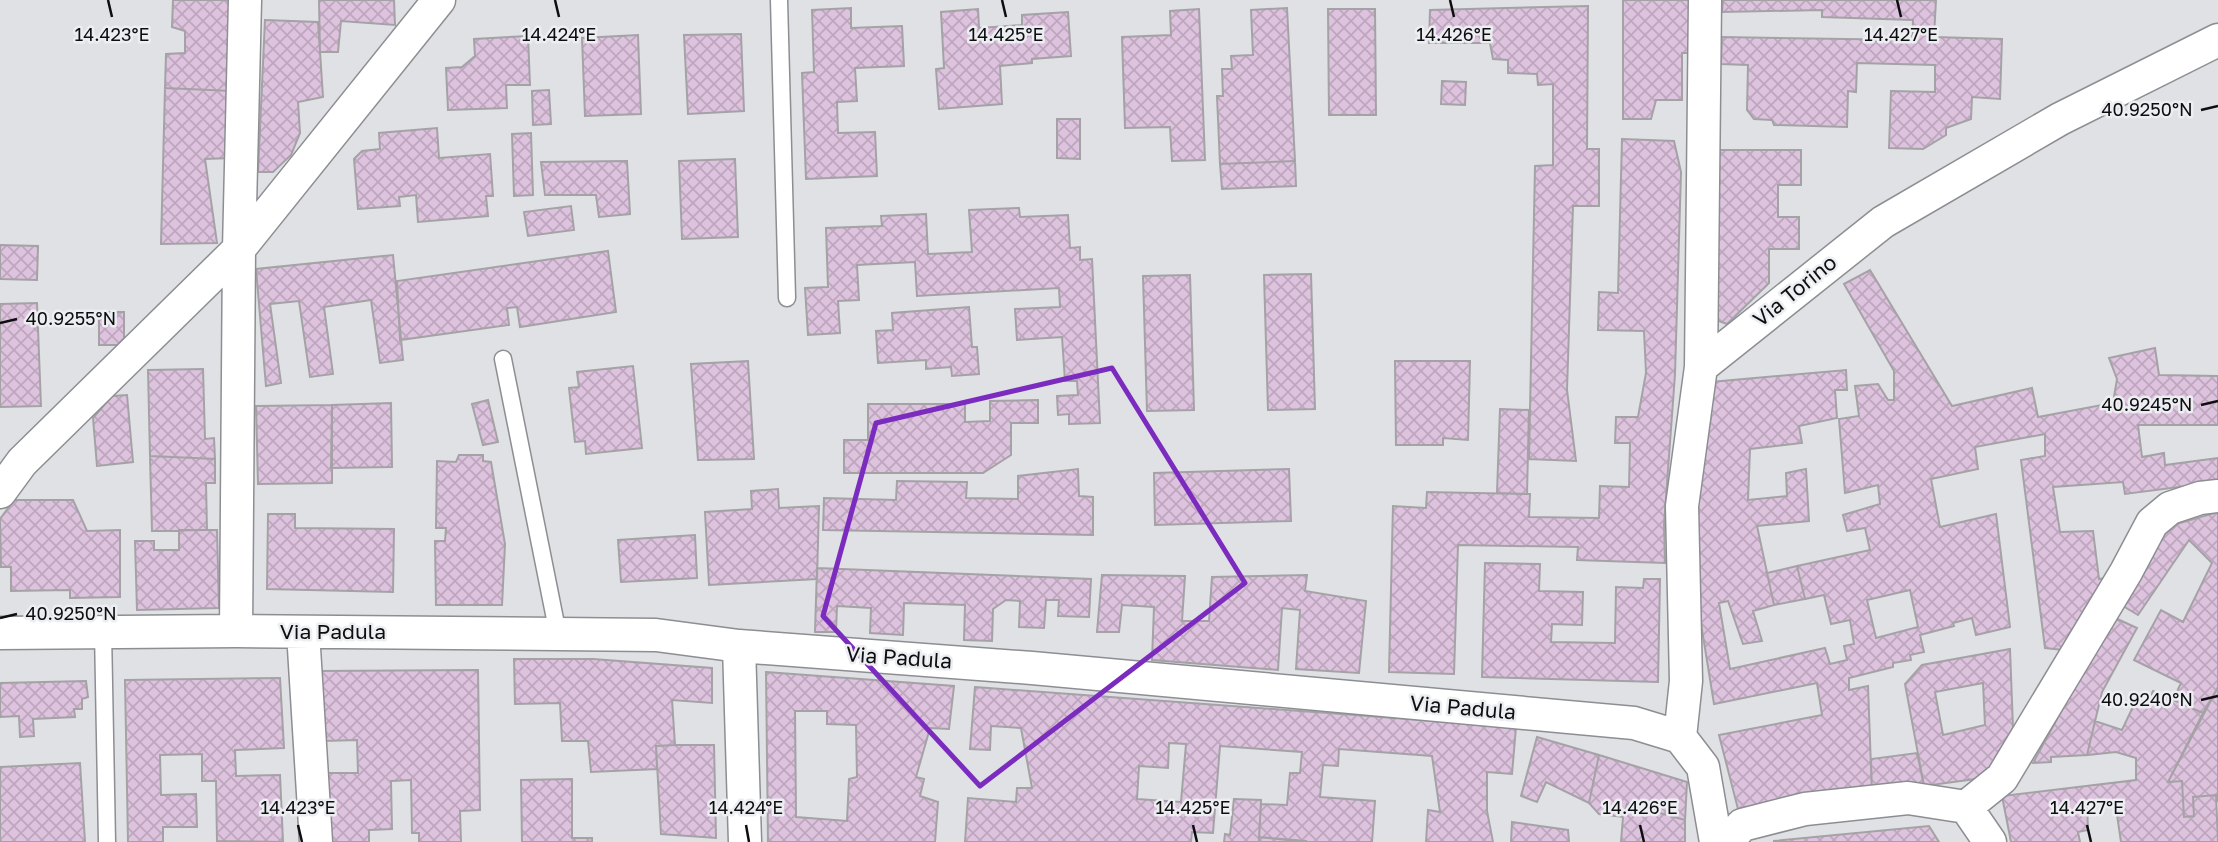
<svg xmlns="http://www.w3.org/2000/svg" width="2218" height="842" viewBox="0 0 2218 842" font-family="'Golos Text',sans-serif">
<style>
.building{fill:url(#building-cross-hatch);stroke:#a5a2a6;stroke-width:2;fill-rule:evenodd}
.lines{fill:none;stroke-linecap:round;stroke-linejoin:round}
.lane-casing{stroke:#8c8e92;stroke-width:19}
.street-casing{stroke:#8c8e92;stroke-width:35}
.lane{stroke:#fff;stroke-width:16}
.street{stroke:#fff;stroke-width:32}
.marked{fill:none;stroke:#7b2cbf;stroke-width:5;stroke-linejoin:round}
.ticks{fill:none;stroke:#0e0e10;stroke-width:2.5}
.labels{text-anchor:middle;stroke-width:5;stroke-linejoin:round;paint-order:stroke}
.street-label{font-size:21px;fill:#0e0e10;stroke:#eceef2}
.ticks-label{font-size:18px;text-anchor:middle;fill:#0e0e10;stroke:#eceef2;stroke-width:5;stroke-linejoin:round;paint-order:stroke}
</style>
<defs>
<pattern id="building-cross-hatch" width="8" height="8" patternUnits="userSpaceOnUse" patternTransform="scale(1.75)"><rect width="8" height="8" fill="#dec3df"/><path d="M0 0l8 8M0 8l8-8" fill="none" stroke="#bda6be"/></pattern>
</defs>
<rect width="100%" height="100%" fill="#dfe1e5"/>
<path class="building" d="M173,0H231V91L165,88L166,54L185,53V31L172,27Z
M319,0H394L395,25L341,21L338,52H320Z
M1623,0H1692V53H1682V100H1656L1651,119H1623Z
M1723,0H1936L1934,37L2002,39L2000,99L1972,97L1971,119L1946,128V135L1923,149L1889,148L1891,91L1935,92V65L1857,63L1856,92L1848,91L1847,127L1774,125L1772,120L1754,119L1747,110L1748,65L1721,64L1722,37L1912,40L1913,20L1822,17V10L1722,12Z
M1588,6L1587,149H1599V206H1573L1567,390L1576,461L1529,459L1535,166L1553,165V84L1538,85L1537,74L1508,73V60L1493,59L1490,43H1429L1430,10Z
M851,8V28L902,26L904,66L855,68L857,101L837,102L838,133L875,132L877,176L806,179L802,73L814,72L812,10Z
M1287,8L1295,161L1220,164L1217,96H1223L1222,69H1232L1231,56L1253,55L1251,10Z
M978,9L979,28L1022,25V15L1068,12L1071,56L1032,59V63L1000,66L1002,104L939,109L936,69L944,68L941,12Z
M1199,9L1205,160L1172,161L1170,127L1125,128L1122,37L1171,35L1170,11Z
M1328,9H1375L1376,115H1329Z
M265,20L318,22L323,97L298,102L300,133L291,155L273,172H258Z
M741,34L744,111L688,114L684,35Z
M638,35L641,114L585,116L582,38Z
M528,36L530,85H506L507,108L448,110L446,68L462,67L475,56L474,39Z
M1442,81L1466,82L1465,105L1441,104Z
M165,88L231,91V158L205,159L217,243L161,244Z
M549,90L551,124L533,125L532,91Z
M1057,119H1080V159L1057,158Z
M437,128L439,158L490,154L493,196H486L488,216L418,222L416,195L399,197L400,206L358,209L354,159L362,151L380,149L379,133Z
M531,133L533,195L514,196L512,134Z
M1622,139L1674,141L1681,172L1675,374L1664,525L1665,563L1577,560L1578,547L1458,545L1454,674L1389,672L1393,506L1426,508L1427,492L1530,494L1529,517L1599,518L1600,486L1629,487L1630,443H1615L1616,417H1638L1646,373L1644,331L1598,330L1599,292L1618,293Z
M1713,150H1801V185H1778V217H1799V249H1769V283L1727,324L1708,317Z
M735,159L738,237L682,239L679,161Z
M627,161L630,214L599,217L596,195H545L541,162Z
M1295,161L1296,186L1222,189L1220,164Z
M571,206L574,230L528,236L524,212Z
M1019,208L1020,217L1068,215L1070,248L1080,247V260L1092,259L1100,423L1069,424V414L1058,415L1057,396L1078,395L1077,381H1065L1062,337L1017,340L1015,309L1060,307L1059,288L917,296L915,262L857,265L859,300L838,301L840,333L808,335L805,288L828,287L826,228L882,226L881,216L926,214L928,254L972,252L969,210Z
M0,245L38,246L37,280L0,279Z
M608,251L616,312L520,327L517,307L507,308L509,325L400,340L397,281Z
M393,255L403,360L380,363L371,300L324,307L333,374L310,377L299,301L270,304L281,383L266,386L256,269Z
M1870,270L1952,406L2032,388L2038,417L2113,403L2117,379L2109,358L2155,348L2159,375L2218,376V425H2138L2142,457L2164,453L2165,465L2218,458V482L2125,494L2123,482L2053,487L2060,532L2093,531L2099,579L2112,577L2072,651L2045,648L2021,460L2045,456V434L1975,447L1978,469L1931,479L1940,527L1996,514L2010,627L1976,635L1972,618L1953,623L1954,626L1920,635L1924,652L1910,655L1911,660L1893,663V667L1849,678V690L1868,686L1872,794L1739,813L1719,735L1822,715L1817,683L1714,704L1698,605L1694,524L1711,416V382L1846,370L1847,390H1835L1837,418L1799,426L1802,443L1750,449L1748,500L1787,496L1786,473L1806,469L1809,521L1757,526L1774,605L1753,611L1762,641L1743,644L1728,601L1719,603L1730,669L1825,648L1830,664L1847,660L1844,646L1854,644L1850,620L1831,624L1824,595L1805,599L1797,566L1870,550L1865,528L1847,531L1843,515L1880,504L1878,485L1845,493L1839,419L1859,416L1855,386L1878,384L1888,400H1894V371L1844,284ZM1910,590L1918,627L1876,638L1867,600Z
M1311,274L1315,409L1268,410L1264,275Z
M1190,275L1194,410L1147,411L1143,276Z
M37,303L41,406L0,407V304Z
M969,307L972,347H977L979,374L952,376L951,367L926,369V360L878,363L876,331L893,330L892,313Z
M99,312H124V345H99Z
M748,361L754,459L698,460L691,364Z
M1395,361H1470L1468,440L1443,438V445H1396Z
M633,366L642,448L586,454L585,441L575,442L569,388L579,387L577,372Z
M203,369L205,439L214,438L215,459L150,456L148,370Z
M127,395L133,462L97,466L93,418L112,396Z
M488,400L498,442L483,445L472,404Z
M1038,400V423H1011V455L983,473H844V440H868V404H965V422L990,421V401Z
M391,403L392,467L331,468L332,405Z
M332,405V483L258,484L256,406Z
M1500,409L1529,410L1527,494L1497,493Z
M459,455H483V461L491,462L505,544L502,605H436L435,541H445L446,528H436L437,461L456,462Z
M150,456L215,459V483H206L207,530L152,531Z
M1078,469L1079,496L1093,497V535L823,530L824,498L896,500L897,481L967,482L966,498L1018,499V476Z
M1289,469L1291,521L1155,525L1154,473Z
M778,489L779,508L819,506L817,579L709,585L705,512L752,509L751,491Z
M14,500H73L87,531L120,530V597L70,598V590L11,591V567H1L0,519Z
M2218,512V687L2203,713L2173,700L2181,683L2134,660L2161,610L2183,622L2212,563L2189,540L2138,615L2118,603L2163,528Z
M268,514H295V528L394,529L393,592L267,589Z
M179,530H217L219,608L137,610L135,541H154V550H179Z
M695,535L697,578L621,582L618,540Z
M1485,563L1540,564L1539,591L1583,592L1582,625L1552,624L1551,642L1615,643L1616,587L1643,588L1644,579H1660L1658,682L1482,677Z
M1797,566L1805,599L1774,605L1767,573Z
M817,568L1091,579L1089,617L1058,616L1059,600H1046L1044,628L1019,627L1020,601L1006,600L993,609L992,641L964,640L965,605L904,603L903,635L870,633L871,608L837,606L836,632H815Z
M1102,575L1185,576L1182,621H1209L1212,577L1307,575L1305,591L1366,601L1359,673L1296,669L1300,610L1282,608L1278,670L1152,660L1154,607L1122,605L1119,632H1097Z
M2113,617L2137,628L2102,692L2087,755L2051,757V762L2033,763Z
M2010,649L2013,728L1983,778L1924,786L1905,684L1922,665ZM1983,683L1985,725L1943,735L1935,692Z
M514,659H593L712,668V703L672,700L675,745L656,746L657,769L591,772L588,741H562L560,703L515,704Z
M478,670L480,810L460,811L461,842H419V833H412L411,780L391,781L392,829L369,830V842H330L326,773H358L357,740L324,741L319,671Z
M766,672L954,686L949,729L930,728L916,777L924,779L920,796L938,802L935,842H768ZM795,711H827V724L856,725L857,777L849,779L847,821L796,817Z
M280,678L284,748L235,750L236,776L280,775L283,842L217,841L216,781H202V754L160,755L161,795L196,794L197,827H163V842H128L125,680Z
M86,681L88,697L82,699V709H74L75,717L33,719L34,736L20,737L19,716L0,717V683Z
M975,687L1516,727L1512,774L1487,772V811L1493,842H1426L1428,810L1440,812L1432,756L1339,749L1338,766L1323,765L1320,797L1375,801L1372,842H1306L1259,837L1261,804L1287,805L1290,773H1300L1302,752L1220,746L1213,833L1192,832L1191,842H965L968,798L1016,802L1017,788H1032L1021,728L991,726L990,750L970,749ZM1169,743L1186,744L1181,802L1137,799L1139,766L1168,768Z
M2218,687V802L2216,795L2193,797L2194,816L2184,817L2182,781L2168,782Z
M2153,691L2203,713L2168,782L2182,781L2184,817L2194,816L2193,797L2216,795L2218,842H2121L2115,801L2087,804L2088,830L2078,832L2080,842H2011L2002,796L2136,780V758L2116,752L2087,755L2095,721L2122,730L2138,696L2149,700Z
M1537,737L1599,755L1589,803L1546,782L1537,802L1521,796Z
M675,745H714L716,838L661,834L656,746Z
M1917,753L1924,786L1872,794L1871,759Z
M1599,755L1687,782L1685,820L1627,804L1623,817L1599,814L1589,803Z
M80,763L85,842H0V767Z
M572,779V838H592V842H522L521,780Z
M1234,799L1261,800L1259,842H1224L1225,834L1230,835Z
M1627,804L1685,820V842H1621L1623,817Z
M1512,822L1568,830L1569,842H1511Z
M1929,826L1939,842H1774V841Z
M1259,837L1306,841V842H1259Z"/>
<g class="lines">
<defs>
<path id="lane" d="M779,0L787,298
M503,359L558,634
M103,631L107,842"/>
<path id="street" d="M1701,367L1705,0
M0,492L22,462L239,249L439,0
M236,631L239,249L245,0
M303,632L316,842
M0,633L236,631L656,635L739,646L1032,668L1634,723L1680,737L1703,767L1716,842
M739,646L745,842
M1680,737L1686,681L1682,506L1701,367L1883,222L2060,119L2218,40
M1966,807L1990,842
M1727,842L1742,825L1805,809L1908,798L1966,807L2002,778L2126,572L2152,523L2170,508L2200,498L2218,496"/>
</defs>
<use href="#lane" class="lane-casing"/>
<use href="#street" class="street-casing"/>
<use href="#lane" class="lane"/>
<use href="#street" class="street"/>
</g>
<path class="marked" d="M1112,368L1245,583L980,786L823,616L876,423Z"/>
<path class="ticks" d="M108,0L112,17M555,0L559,17M1002,0L1006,17M1450,0L1454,17M1897,0L1901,17M2201,110L2218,106M0,323L17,319M2201,405L2218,401M0,618L17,614M2201,700L2218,696M298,825L302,842M746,825L749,842M1193,825L1197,842M1640,825L1644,842M2087,825L2091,842"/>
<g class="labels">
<g class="street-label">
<text transform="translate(1795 291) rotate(-39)" y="7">Via Torino</text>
<text x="333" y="639">Via Padula</text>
<text transform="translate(899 658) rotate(4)" y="7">Via Padula</text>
<text transform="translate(1463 708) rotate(5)" y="7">Via Padula</text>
</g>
</g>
<g class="ticks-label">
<text x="112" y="41">14.423°E</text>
<text x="559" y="41">14.424°E</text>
<text x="1006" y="41">14.425°E</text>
<text x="1454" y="41">14.426°E</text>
<text x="1901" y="41">14.427°E</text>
<text x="2147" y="116">40.9250°N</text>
<text x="71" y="325">40.9255°N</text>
<text x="2147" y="411">40.9245°N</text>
<text x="71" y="620">40.9250°N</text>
<text x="2147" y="706">40.9240°N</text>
<text x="298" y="814">14.423°E</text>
<text x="746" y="814">14.424°E</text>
<text x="1193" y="814">14.425°E</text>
<text x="1640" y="814">14.426°E</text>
<text x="2087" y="814">14.427°E</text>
</g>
</svg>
